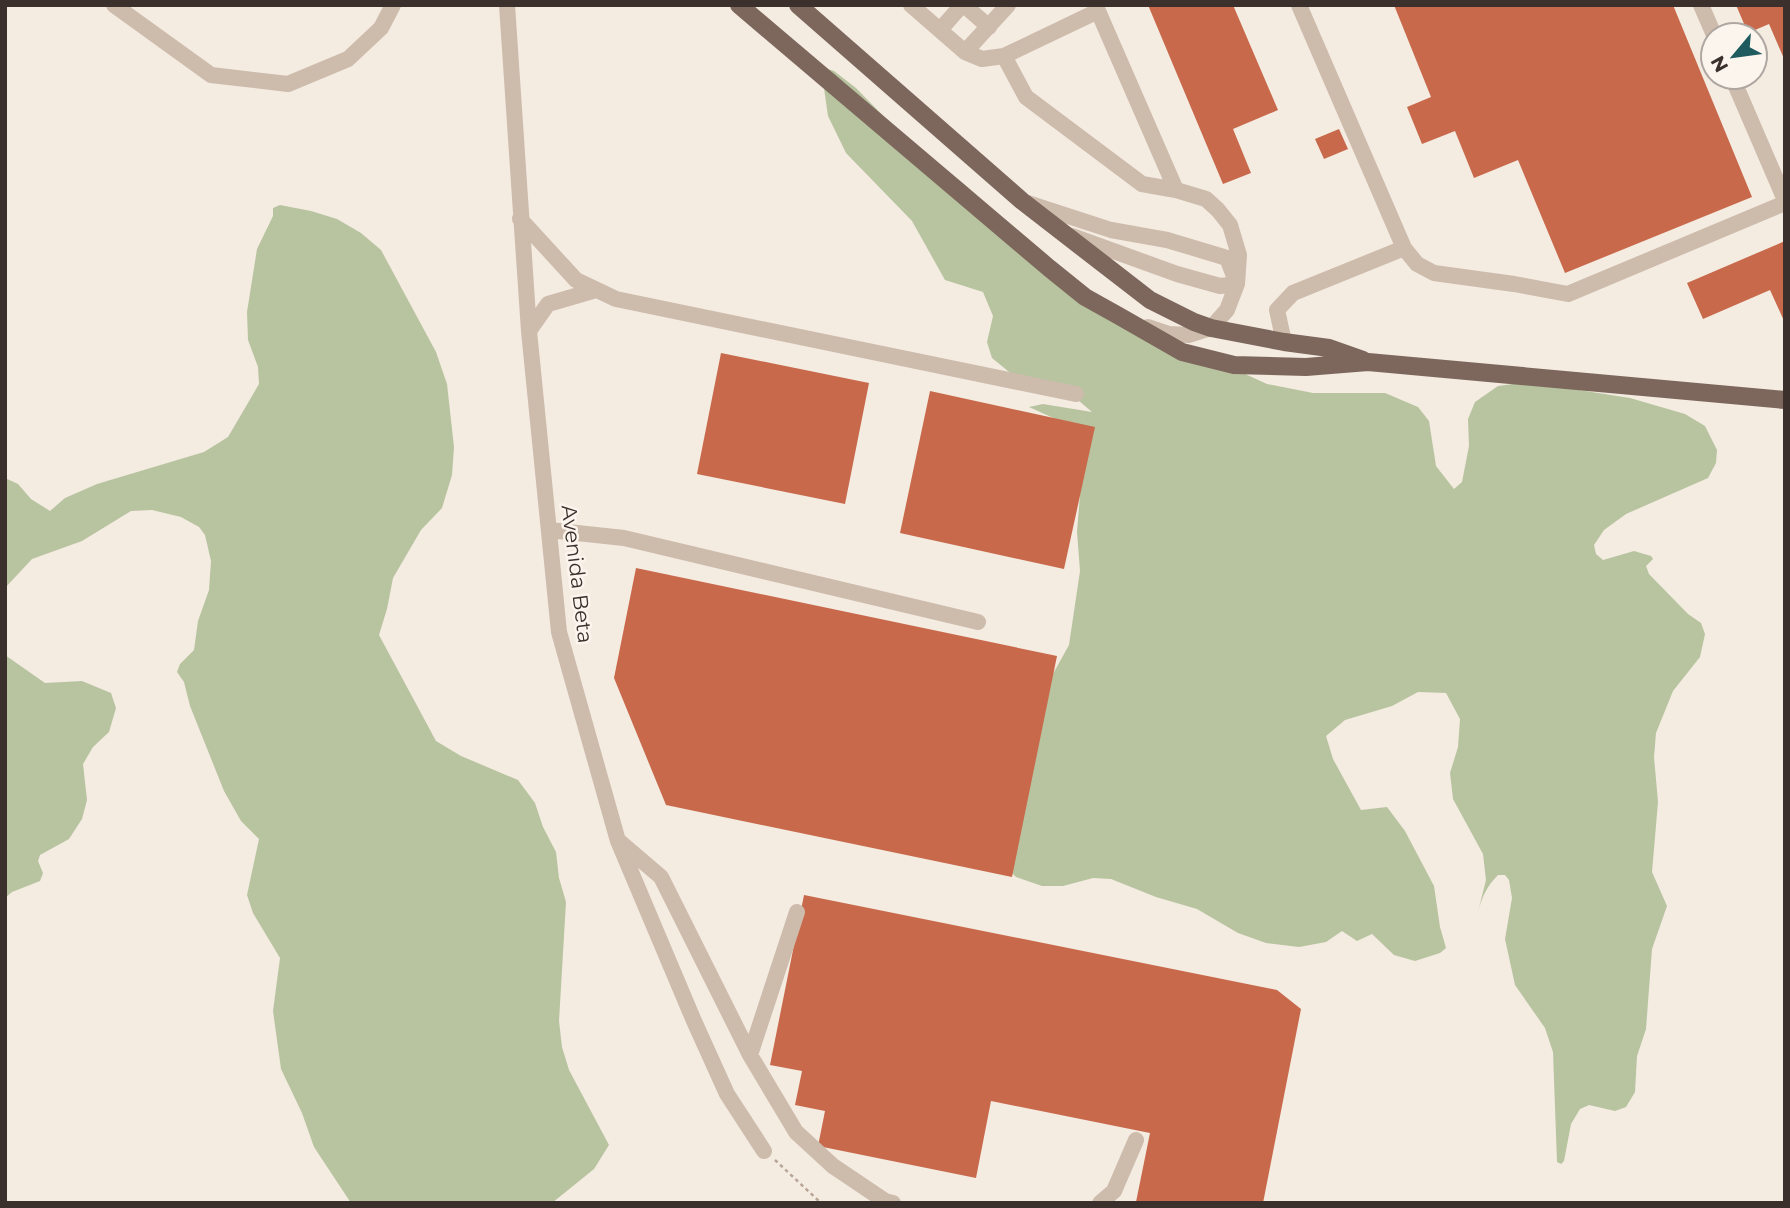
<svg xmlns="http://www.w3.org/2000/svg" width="1790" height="1208" viewBox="0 0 1790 1208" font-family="Montserrat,sans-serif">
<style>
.green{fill:#b8c4a0}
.building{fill:#c8694b}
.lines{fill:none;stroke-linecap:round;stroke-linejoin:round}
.path{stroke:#b9a596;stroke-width:2.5;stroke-dasharray:3.5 3.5;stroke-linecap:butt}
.minor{stroke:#cdbbac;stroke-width:16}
.major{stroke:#7d675c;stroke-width:18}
.labels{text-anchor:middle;stroke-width:5;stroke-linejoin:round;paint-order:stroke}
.street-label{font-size:21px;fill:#3b302b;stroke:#fbf5ee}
</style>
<rect width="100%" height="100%" fill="#f4ebe1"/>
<path class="green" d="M821,67L834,71L856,88L900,133L964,184L1098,307L1267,384L1313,393H1385L1418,407L1429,421L1436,466L1454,489L1462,482L1469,446L1468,419L1475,402L1498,386L1528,382L1630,398L1685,414L1705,426L1717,450L1716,463L1708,478L1626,514L1604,530L1594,545L1596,554L1603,560L1634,551L1651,556L1653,559L1646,566L1649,574L1688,614L1701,623L1705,634L1700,657L1673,691L1656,733L1654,757L1658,802L1652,872L1667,906L1652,949L1646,1029L1637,1056L1635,1092L1626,1107L1615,1111L1589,1105L1580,1109L1571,1124L1564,1161L1561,1164L1557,1162L1553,1052L1545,1028L1515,985L1505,939L1512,898L1509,880L1505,875H1498C1487,886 1482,897 1478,912L1486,880L1483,854L1453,799L1450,773L1458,747L1460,719L1446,693L1418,692L1392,706L1345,720L1326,736L1333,759L1361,810L1387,807L1405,831L1434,886L1440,927L1446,948L1440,953L1415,961L1394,955L1372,934L1357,941L1342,931L1326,942L1299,947L1266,943L1238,933L1197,909L1156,897L1111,879L1093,878L1063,886H1042L1016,877L1002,863L1039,699L1069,645L1080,571L1077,532L1083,458L1071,426L1029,407L1043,404L1092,412L1078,400L1019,380L992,358L987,342L993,316L983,292L945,280L912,221L846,153L828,116Z
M280,205L311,211L337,219L361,233L381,250L436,352L447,384L454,447L452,475L442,508L421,530L393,578L387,609L379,635L436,741L461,756L518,780L535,803L543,827L556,852L559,878L566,902L559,1021L562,1047L569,1070L609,1145L594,1169L552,1203H351L314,1147L302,1113L281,1069L273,1011L280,958L253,913L247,895L259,839L241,821L224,791L190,706L184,682L177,672L180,664L194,650L198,621L209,590L211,561L205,535L199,527L181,517L152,510L131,511L82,541L32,559L5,588V478L18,484L31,499L50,511L65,498L97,484L204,452L228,437L259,384L258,367L248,340L247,312L257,249L273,216V208Z
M5,655L45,683L82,681L111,693L116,708L109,732L93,747L83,764L87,800L82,819L69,839L40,855L38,861L43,873L40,881L12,892L5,898Z"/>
<path class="building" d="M1148,5H1233L1278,110L1233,129L1251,173L1223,184Z
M1394,5H1673L1752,197L1565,273L1518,160L1474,178L1455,131L1422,144L1407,107L1431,97Z
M1736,5H1785V61L1769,24L1748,33Z
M1339,129L1348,149L1324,159L1315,139Z
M1785,241V323L1770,290L1703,319L1687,283Z
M721,353L869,383L845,504L697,474Z
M930,391L1095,427L1064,569L900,533Z
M636,568L1057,656L1012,877L666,805L614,678Z
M804,895L1277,990L1301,1009L1263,1203L1136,1202L1150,1133L991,1101L976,1178L818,1146L825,1111L795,1105L802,1071L770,1065Z"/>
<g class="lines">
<path class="path" d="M775,1160L821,1203"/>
<path class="minor" d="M114,5L211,75L288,84L348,59L381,28L393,5
M507,5L529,331L559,632L618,841L694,1021L727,1094L764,1151
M911,5L965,52L982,59L1004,56L1098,11L1176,190
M964,5L989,27
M1299,5L1404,248L1417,264L1434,273L1514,284L1568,294L1785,203
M1701,5L1714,35
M940,30L962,5
M965,52L1008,5
M1004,56L1026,97L1142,184L1176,190L1206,199L1218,210L1230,225L1239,255L1237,284L1220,286L1177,274L1072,236
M1732,77L1785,200
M1028,203L1111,230L1167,240L1227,258L1237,284L1227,310L1211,328L1189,335L1169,334L1148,327
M520,219L576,280L616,299L1076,394
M529,331L548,304L596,290
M1284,342L1277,310L1293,293L1404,248
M549,530L624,538L978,622
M620,842L661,877L750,1055L796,1132L833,1166L885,1201L893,1203
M750,1055L797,912
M1100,1203L1114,1191L1136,1140"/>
<path class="major" d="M739,5L1049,268L1085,297L1119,316L1182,352L1234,365L1306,367L1368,362L1785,400
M798,5L1022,201L1150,300L1194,322L1211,328L1284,342L1329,348L1363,360"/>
</g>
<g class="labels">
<g class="street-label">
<text transform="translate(577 574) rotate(83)" y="7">Avenida Beta</text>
</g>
</g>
<rect width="1790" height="1208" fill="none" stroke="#3b302b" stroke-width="14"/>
<g transform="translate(1734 56) rotate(241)"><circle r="33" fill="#fbf5ee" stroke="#aea6a0" stroke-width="2"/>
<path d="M0-5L12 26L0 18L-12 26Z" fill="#1f5a5e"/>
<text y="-10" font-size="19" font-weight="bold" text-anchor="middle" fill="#3b302b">N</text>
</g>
</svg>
